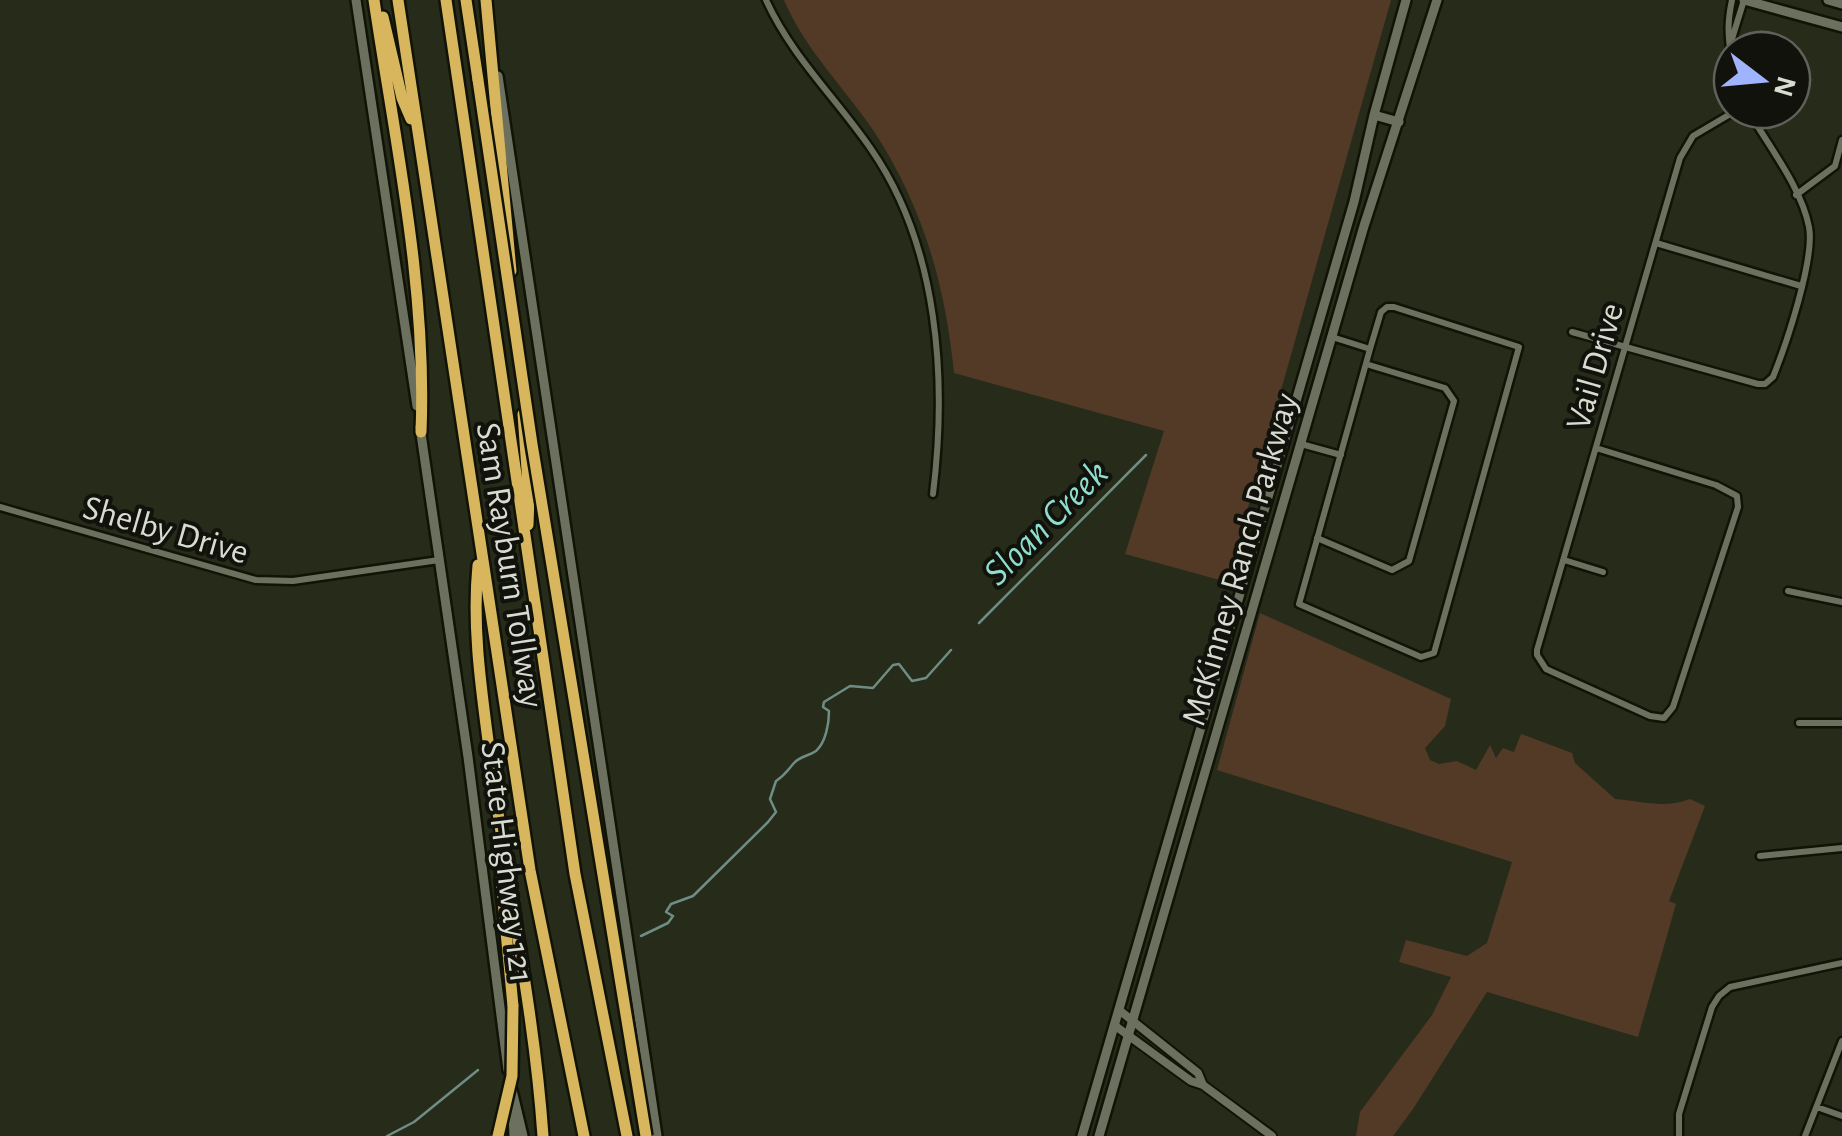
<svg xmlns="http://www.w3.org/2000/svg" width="1842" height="1136" viewBox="0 0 1842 1136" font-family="'Alegreya Sans',sans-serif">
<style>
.green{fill:#533a26}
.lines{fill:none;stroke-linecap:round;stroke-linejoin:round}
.stream{stroke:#6e8d84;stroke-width:2.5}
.minor-casing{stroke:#101305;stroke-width:11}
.tertiary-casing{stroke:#101305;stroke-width:12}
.secondary-casing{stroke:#101305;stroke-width:14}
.motorway-casing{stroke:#101305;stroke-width:16}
.minor{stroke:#6c715f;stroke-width:6}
.tertiary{stroke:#6c715f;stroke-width:8}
.secondary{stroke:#6c715f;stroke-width:9}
.motorway{stroke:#d7b65d;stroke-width:11}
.motorway-bridge-casing{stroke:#101305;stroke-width:16;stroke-linecap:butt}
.motorway-bridge{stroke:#d7b65d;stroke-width:11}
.labels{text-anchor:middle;stroke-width:8;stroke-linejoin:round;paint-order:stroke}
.street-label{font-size:35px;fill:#d8dbd0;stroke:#10120b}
.water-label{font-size:38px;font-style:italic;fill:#8eddce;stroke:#10120b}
</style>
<rect width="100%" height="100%" fill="#272b1a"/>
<path class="green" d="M784,0H1391L1227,582L1125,554L1164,431L954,373C945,283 922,203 871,127C841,84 805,49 784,0Z
M1260,613L1451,699L1445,726L1425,748L1430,760L1439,764L1457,761L1476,770L1490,745L1496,758L1503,748L1514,752L1521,734L1572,753L1575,763L1615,799C1640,801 1666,809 1690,799L1705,806L1669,901L1676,904L1638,1037L1487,992L1413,1109L1393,1136H1356L1360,1112L1432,1015L1451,977L1399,962L1406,940L1467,956L1487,943L1512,862L1217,770Z"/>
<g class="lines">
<path class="stream" d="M979,623L1146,455
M641,936L668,923L673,916L666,912L671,904L693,896L768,822L776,812L770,799L776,781C785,775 787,771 794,763C800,756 809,756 816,751C826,742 829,723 829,711L823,707L824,702L850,686L873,688L893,665L899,664L912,681L926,678L951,650
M387,1136L414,1122L478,1070"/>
<defs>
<path id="minor" d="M766,0C792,57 836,98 871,149C939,247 947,380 933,494
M1731,42L1744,0
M1732,66C1729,38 1726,28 1732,0
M1796,195L1835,166L1842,140
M1656,243L1801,286
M1387,307H1394L1519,347L1434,653L1421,657L1299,604L1370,349L1381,312Z
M1572,332L1758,384H1765L1773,377C1786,345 1815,259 1809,227C1801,186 1768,146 1748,110
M1332,337L1370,349
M1301,444L1341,455
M1596,448L1716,485L1737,496L1738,507L1673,707L1664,718L1650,716L1546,669L1537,655V650L1680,158L1693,136L1737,110
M0,507L256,580L293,581L439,560
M1317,538L1392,570L1409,561L1454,401L1445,388L1366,364
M1564,560L1603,572
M1788,591L1842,602
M1799,723H1842
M1760,856L1842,848
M1817,1107L1842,1116
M1679,1136V1114L1712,1007L1719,996L1730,987L1842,963
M1805,1136L1842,1041"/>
<path id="tertiary" d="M1119,1010L1198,1073L1203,1085
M1114,1025L1191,1081L1203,1085L1272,1136"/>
<path id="secondary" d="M356,0L417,406
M1744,0L1842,27
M1828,0L1842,4
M498,76L657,1136
M1374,115L1399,122
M420,427L468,757L508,1070
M512,1090L523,1136
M513,1114L514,1136
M1082,1136L1354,202L1374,115L1406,0
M1099,1136L1364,226L1437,0"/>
<path id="motorway" d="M374,0C395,142 427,287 421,432
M398,0L530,870L584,1136
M446,0L575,874L627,1136
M466,0L478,80
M486,0L511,271
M383,17L402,98L411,119
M523,414L529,497L528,525
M478,565C472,626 481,687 489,748C505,878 534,1006 543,1136
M501,879L513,1006"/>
</defs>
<use href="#minor" class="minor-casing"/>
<use href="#tertiary" class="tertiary-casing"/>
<use href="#secondary" class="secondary-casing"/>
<use href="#motorway" class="motorway-casing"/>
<use href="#minor" class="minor"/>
<use href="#tertiary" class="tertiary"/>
<use href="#secondary" class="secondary"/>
<use href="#motorway" class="motorway"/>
<defs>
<path id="motorway-bridge" d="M478,80L532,444L646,1136
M498,1136L512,1076L513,1006"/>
</defs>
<use href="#motorway-bridge" class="motorway-bridge-casing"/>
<use href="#motorway-bridge" class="motorway-bridge"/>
</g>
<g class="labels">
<g class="street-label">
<text transform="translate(1594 366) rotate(-74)" y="12">Vail Drive</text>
<text transform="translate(166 529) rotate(16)" y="12">Shelby Drive</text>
<text transform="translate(1239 559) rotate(-74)" y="12">McKinney Ranch Parkway</text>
<text transform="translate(511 565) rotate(81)" y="12">Sam Rayburn Tollway</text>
<text transform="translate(508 862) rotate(83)" y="12">State Highway 121</text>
</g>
<g class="water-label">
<text transform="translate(1045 522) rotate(-45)" y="13">Sloan Creek</text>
</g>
</g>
<g transform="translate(1762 80) rotate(106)"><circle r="48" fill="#10120b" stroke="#60625a" stroke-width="2.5"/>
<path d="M0-8L18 38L0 25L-18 38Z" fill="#a0b3fd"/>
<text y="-15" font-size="28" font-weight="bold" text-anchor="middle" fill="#d8dbd0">N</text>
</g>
</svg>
